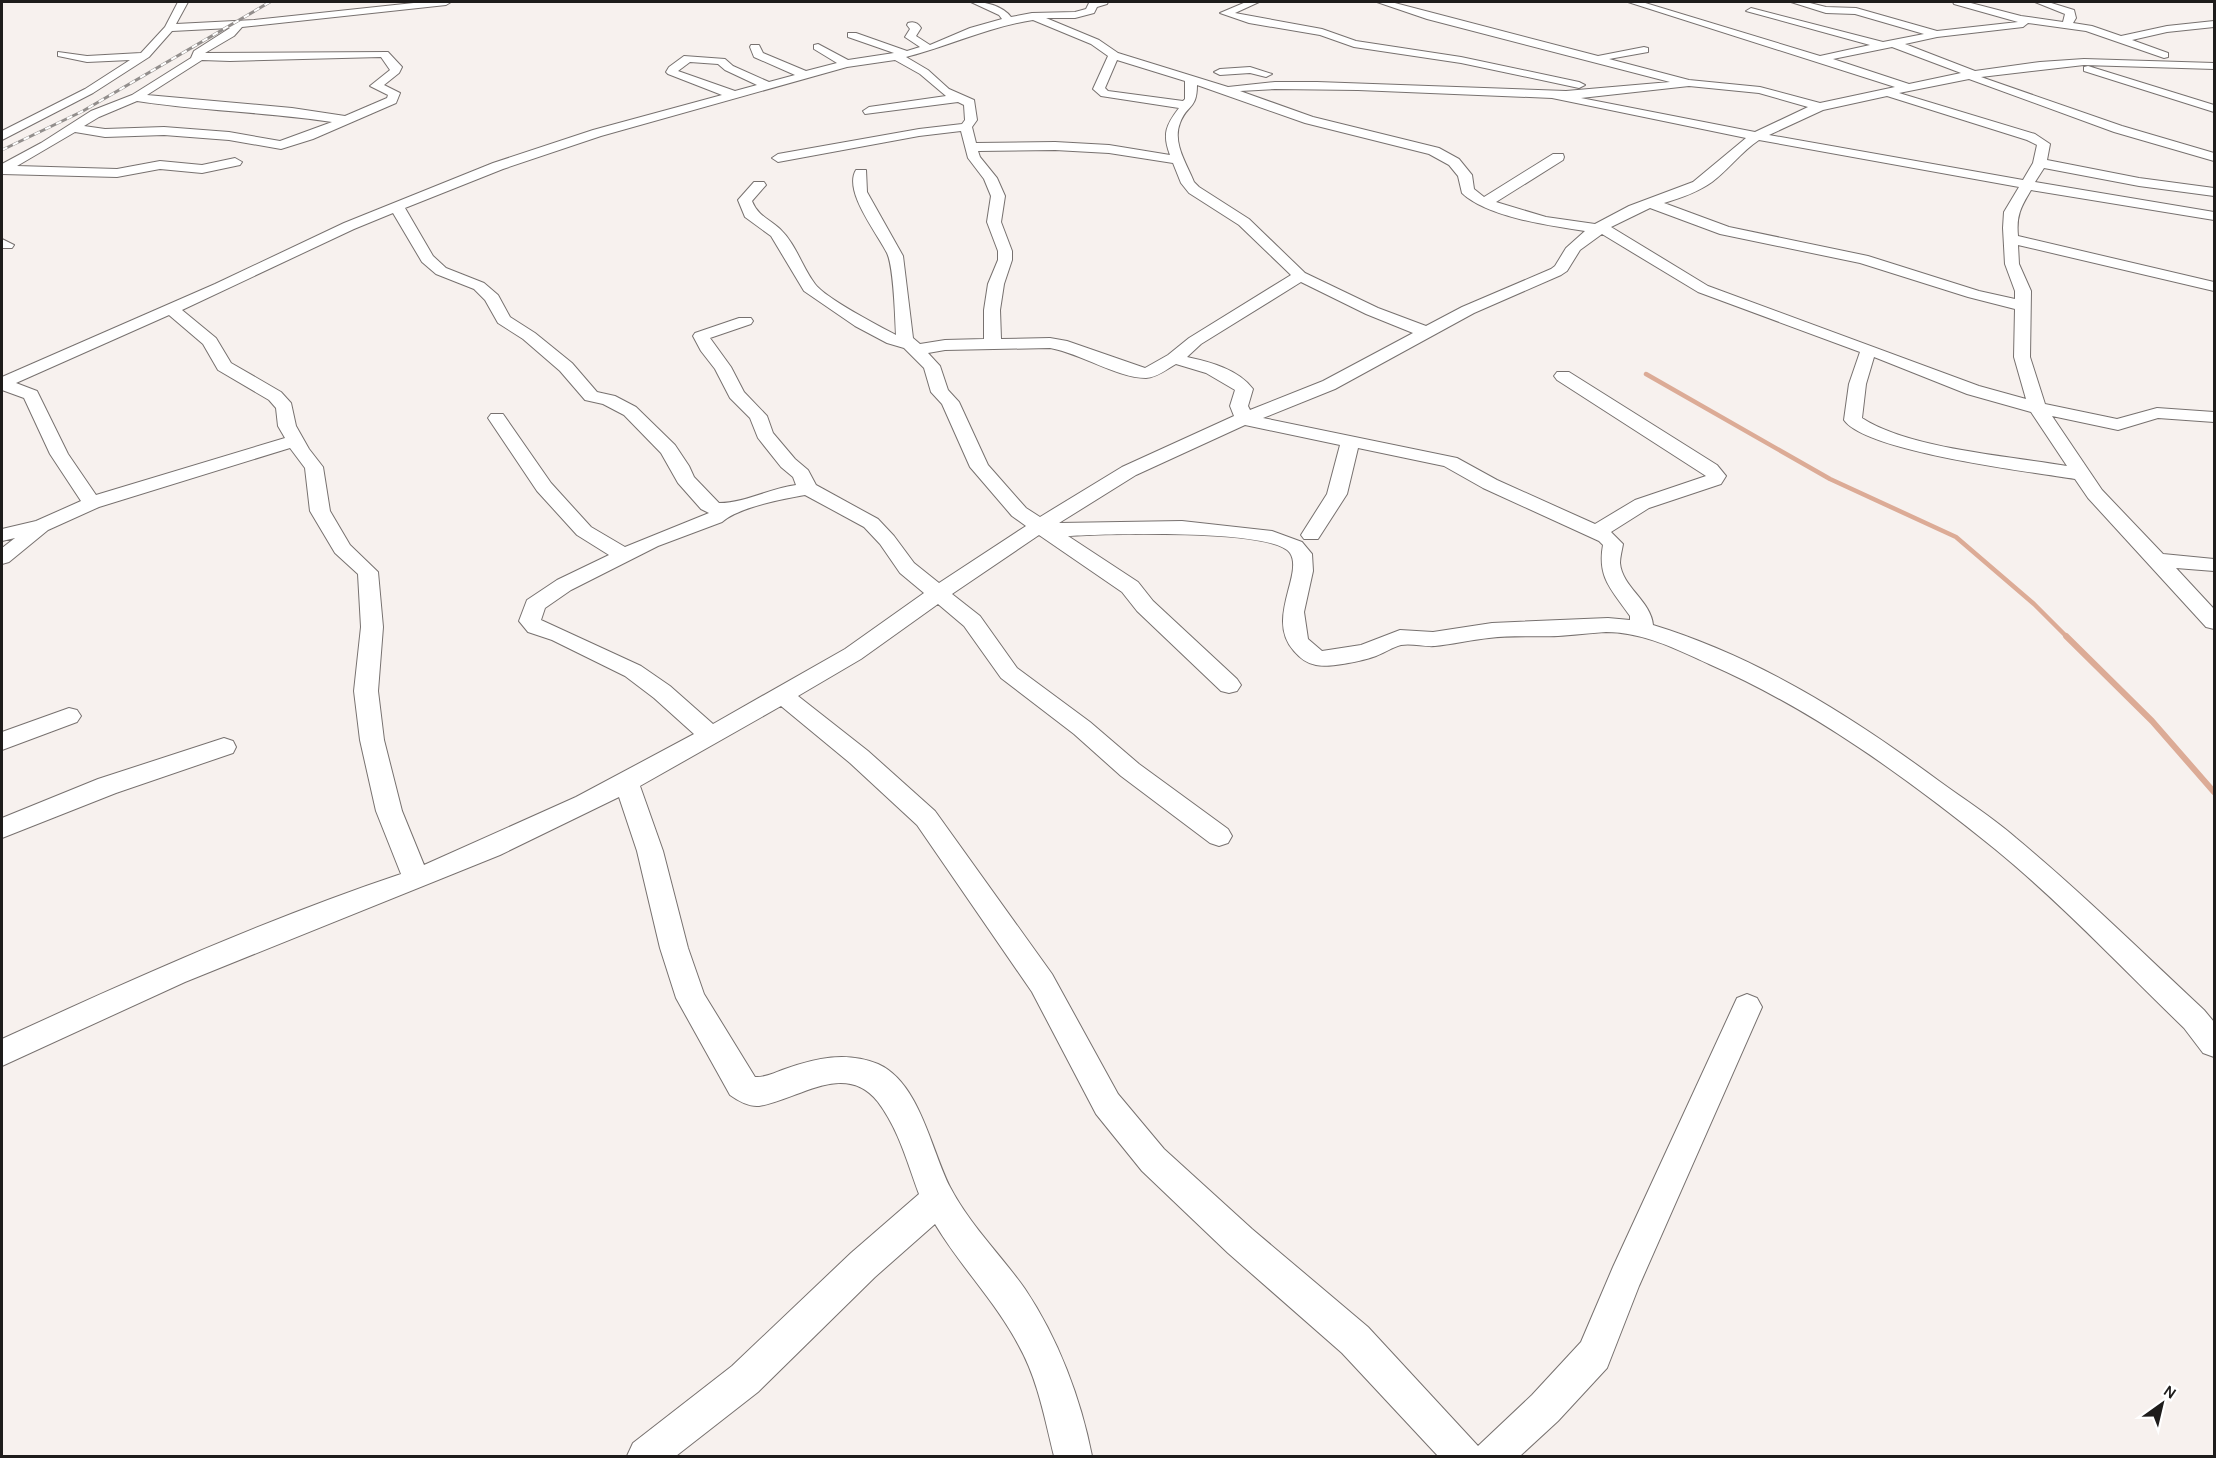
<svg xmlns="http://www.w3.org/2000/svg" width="2216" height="1458" viewBox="0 0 2216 1458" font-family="Karla,sans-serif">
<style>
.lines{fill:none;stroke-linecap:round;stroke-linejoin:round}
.stream-far1{stroke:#dcab96;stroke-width:4.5}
.stream{stroke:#dcab96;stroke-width:6}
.minor-casing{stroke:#77716f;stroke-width:2}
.minor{fill:#fff;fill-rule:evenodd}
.rail-casing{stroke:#928e8c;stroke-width:3}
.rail{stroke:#fff;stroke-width:2;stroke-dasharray:6;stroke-linecap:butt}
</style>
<rect width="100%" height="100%" fill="#f7f1ee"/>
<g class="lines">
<path class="stream-far1" d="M1646,374L1830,479L1956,537L2034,604L2067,637"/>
<path class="stream" d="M2066,636L2152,721L2214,792"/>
<defs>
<path id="minor" d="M178,2H188L176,24L254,20L423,2H451L446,5L242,27L234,36L205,53L388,52L402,67L399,73L384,85L400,93L396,103L313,139L281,149L229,140L164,135L105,137L75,132L17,166L117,169L160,161L202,165L235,158L242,162L240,165L202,173L160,169L117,177L2,174V164L41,143L91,111L132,95L191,58L194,51L230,28L172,31L149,57L93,93L2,140V131L85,89L130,60L87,62L58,56V52L87,56L141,53L165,27ZM381,57L390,70L370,86L388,95L387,98L345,116L292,108L147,95L202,60L230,61ZM137,101C202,111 267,112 332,122L280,141L229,132L164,127L105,129L84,126L99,117Z
M971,2C985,1 1003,6 1011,17L1032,13L1075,12L1086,9L1089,3L1108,2L1107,4L1097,7L1094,13L1075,18H1046L1099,40L1118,53L1228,87L1275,82H1317L1566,91L1670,82L1427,19L1377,2H1391L1598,56L1644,47L1648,48V52L1609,59L1689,80L1760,87L1820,103L1895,87L1628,2H1642L1820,56L1870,45L1746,11L1751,8L1883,42L1924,34L1855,14L1826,13L1791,2H1806L1826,7L1856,8L1937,31L2018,22L1954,4L1953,2H1967L2021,16L2063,22L2065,14L2035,2H2048L2074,10L2076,18L2073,23L2092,26L2121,36L2167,26L2214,21V27L2167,32L2132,40L2168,53V57L2164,58L2086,31L2028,23L2023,27L1937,37L1905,44L1975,71L2040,62L2084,59L2214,63V69L2084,65L1981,77L2122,126L2214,153V161L2114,132L1969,79L1899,93L2035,134L2050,144L2047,160L2139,178L2214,188V196L2139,186L2044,168L2035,182L2214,212V220L2031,190C2021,207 2016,215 2018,236L2214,282V291L2018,245L2019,264L2031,291L2030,357L2045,404L2117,419L2157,408L2214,412V422L2158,418L2118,430L2052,416L2102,490L2163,554L2214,559V571L2176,568L2214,609V629L2206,627L2088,498L2075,479C2032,472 1866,452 1844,420L1849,384L1860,352L1698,292L1602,234L1580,250L1567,271L1561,275L1474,313L1335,389L1263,418L1457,458L1497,480L1595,524L1635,500L1706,476L1557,380L1554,376L1557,372H1569L1717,465L1726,476L1721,484L1649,508L1611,532L1623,544C1622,550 1620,557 1620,563C1622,587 1651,601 1653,625C1758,657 1851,716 1939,781C1965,800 1992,817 2016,838C2081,892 2142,952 2204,1010L2214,1022V1057L2203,1053L2184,1028C2122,968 2062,904 1995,849C1907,778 1814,710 1709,664C1676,649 1643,632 1606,632C1590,633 1574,635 1558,636C1535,637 1512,635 1489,638C1471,640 1453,644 1435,646C1424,647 1412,643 1401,645C1393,647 1384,653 1376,656C1363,661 1329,668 1316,665C1306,663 1300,658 1294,651C1265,619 1304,574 1290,553C1273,528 1101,534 1068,536L1138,582L1153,601L1237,679L1241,685L1237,691L1229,693L1221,691L1137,611L1122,592L1039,535L952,594L980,616L1017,668L1090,722L1139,764L1228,829L1232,836L1228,843L1219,846L1210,843L1121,776L1074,734L1001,678L964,626L938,604L861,659L798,696L868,751L935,811L1052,974L1118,1094L1164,1149L1252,1229L1368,1327L1478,1446L1532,1395L1581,1342L1613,1267L1737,998L1747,994L1757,998L1762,1007L1639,1286L1607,1368L1558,1421L1520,1456H1438L1342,1353L1228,1253L1142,1171L1096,1114L1032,992L917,825L850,763L781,706L640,786L663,851L688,948L704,994L755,1077C765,1078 776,1072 785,1069C816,1058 846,1051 878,1064C920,1083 931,1150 950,1187C969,1224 1001,1255 1025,1289C1058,1338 1081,1399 1092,1456H1054C1045,1420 1038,1380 1019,1346C996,1302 960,1266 935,1224L875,1277L758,1392L676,1456H627L633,1443L732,1366L851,1253L919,1194C907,1162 899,1130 878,1102C845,1060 798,1100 759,1106C750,1107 738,1101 730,1095L676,998L660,948L637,851L619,797L500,855L185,982L2,1066V1039C133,979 264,920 401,874L376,811L360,740L354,691L361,627L358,574L335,553L310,511L305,468L290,448L99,507L48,530L9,562L2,564V548L15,538L2,541V529L36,521L81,501L50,454L24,398L2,390V377L215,284L344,223L493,163L593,130L722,95L668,74L666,72L669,67L684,56L725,59L733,66L769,82L795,75L754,57L750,47L751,45H759L763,53L806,71L837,63L814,49V45L818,44L848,60L894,53L848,37V33H856L907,51L920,47L905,37L910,29L907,25L908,23C914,21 918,23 921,28L916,36L930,45L970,28L1002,19L999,15ZM1033,20L1091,44L1108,56L1093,89L1101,96L1179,108C1166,125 1162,134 1170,155L1109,145L1055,142L976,143L972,127L977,120L974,100L949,89L928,70L906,57C949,46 988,27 1033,20ZM1892,47L1961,73L1909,84L1833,59ZM895,60L920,74L946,96L869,107L863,111L865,114L958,102L964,105L965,120L962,124L919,129L778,154L772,158L778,162L919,136L961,131L968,158L984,179L991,196L987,222L998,251V260L988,284L984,310V339L945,340L920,344L913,338L903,256L867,192L866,170H856C843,191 877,233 887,253C894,268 895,316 896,335C879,326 825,298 815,284C802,267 796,244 780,229C769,219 758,216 752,201L766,185L764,182H754L738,200L745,217L771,236L804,291L855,326L887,343L904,348L924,368L931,392L942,404L970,467L1012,516L1026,526L939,583L914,563L894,536L878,519L816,485L808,470L795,459L773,433L767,416L744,392L731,367L710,338L751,324L753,321L751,318H739L695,333L693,336L701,351L715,369L730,398L750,418L758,438L781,467L793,477L796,485C771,488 745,503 719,503L694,477L689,466L675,445L636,407L615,396L597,392L572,363L535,333L510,317L498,295L484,283L446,268L433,256L405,208L503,169L601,136L847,67ZM1117,60L1185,81V99L1183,101L1108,91L1105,88ZM690,62L718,64L725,70L757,85L735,91L678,71ZM1197,85L1305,123L1429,154L1449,165L1458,176L1462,193C1487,217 1551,226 1585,231L1566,248L1555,266L1551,269L1462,307L1426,326L1378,308L1305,273L1249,219L1199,187L1194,182C1187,164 1172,143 1180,123C1187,104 1197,110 1197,85ZM1689,86L1759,93L1808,107L1755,132L1581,98ZM1275,89L1358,90L1552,98L1746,138L1693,182L1629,206L1595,224L1546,217L1496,202L1563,160L1564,157L1563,154H1553L1484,197L1474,189L1472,175L1459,159L1439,148L1313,117L1240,91ZM1887,96L2027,140L2037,145L2033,163L2023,180L1769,135L1823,110ZM1759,140L2019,187L2004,212L2003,228L2005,264L2015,291V299L1979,291L1868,256L1729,227L1664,203C1681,198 1698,192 1712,182C1729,169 1741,152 1759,140ZM1055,150L1109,153L1173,163L1181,183L1189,193L1239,225L1291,275L1189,338L1168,355L1145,368L1067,341L1050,338L1001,339L1000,310L1004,284L1012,260V251L1001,222L1005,196L997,178L980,157L978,151ZM1650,208L1720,234L1860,263L1968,297L2015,309L2014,357L2026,399L1979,386L1708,286L1611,227ZM393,213L422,262L436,274L474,289L485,300L498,323L523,339L560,371L585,400L603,404L624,415L661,453L678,483L701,509L709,513L625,547L591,527L551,483L503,414H491L488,418L537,491L577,535L609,555L557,580L527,600L519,621L528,632L552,640L625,676L654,698L694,734L576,797L424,865L402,811L384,740L378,691L383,627L378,572L350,545L330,511L323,467L309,449L296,426L291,403L281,392L231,363L216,338L182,310L354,229ZM1301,282L1366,314L1413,333L1323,381L1250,410L1248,406L1253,389C1238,369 1210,362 1187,357L1201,344ZM169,315L203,344L218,370L269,400L276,408L278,426L285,438L96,495L68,454L37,391L16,383ZM1050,348C1080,353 1117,378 1146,378C1156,378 1167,369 1176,364L1206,373L1235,390L1230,406L1234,416L1122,467L1040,517L1026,508L988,465L959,402L948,390L940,366L928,353L945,350ZM1874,357L1967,394L2031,412L2067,466C2009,456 1910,449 1862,418L1866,384ZM1245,425L1340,445L1327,494L1301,535L1304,539H1318L1347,494L1358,448L1444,466L1483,488L1599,541L1603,545C1597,578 1612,590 1630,616V620L1608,618L1492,623L1433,632L1400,630L1361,645L1322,651L1308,639L1304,612L1313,571L1312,554L1302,542L1272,531L1182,521L1059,523L1136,475ZM805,495L864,527L880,544L900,573L924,593L845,649L713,724L670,686L641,666L541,620L545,608L571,590L658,546L722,522C739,507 782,499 805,495Z
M1246,2H1259L1235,13L1322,29L1356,41L1461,57L1579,82L1585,85L1579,88L1461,63L1354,47L1320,35L1249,23L1220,13Z
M2088,66L2214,105V112L2084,71V67Z
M1250,67L1272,74L1266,77L1250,73L1220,75L1214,72L1220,69Z
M2,239L14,245L12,248H2Z
M69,708L77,710L81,716L77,722L2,750V732Z
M224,738L233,741L236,747L233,753L116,793L2,838V818L98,779Z"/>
</defs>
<use href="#minor" class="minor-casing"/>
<use href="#minor" class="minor"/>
<defs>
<path id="rail" d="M2,150L83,111L270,2"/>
</defs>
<use href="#rail" class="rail-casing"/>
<use href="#rail" class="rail"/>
</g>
<rect width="2216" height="1458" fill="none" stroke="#1e1c1b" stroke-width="6"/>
<g transform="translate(2162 1404) rotate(34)" stroke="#ffffff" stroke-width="4.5" paint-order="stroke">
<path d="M0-4.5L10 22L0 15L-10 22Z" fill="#1e1c1b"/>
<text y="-9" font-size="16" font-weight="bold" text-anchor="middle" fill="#1e1c1b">N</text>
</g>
</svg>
